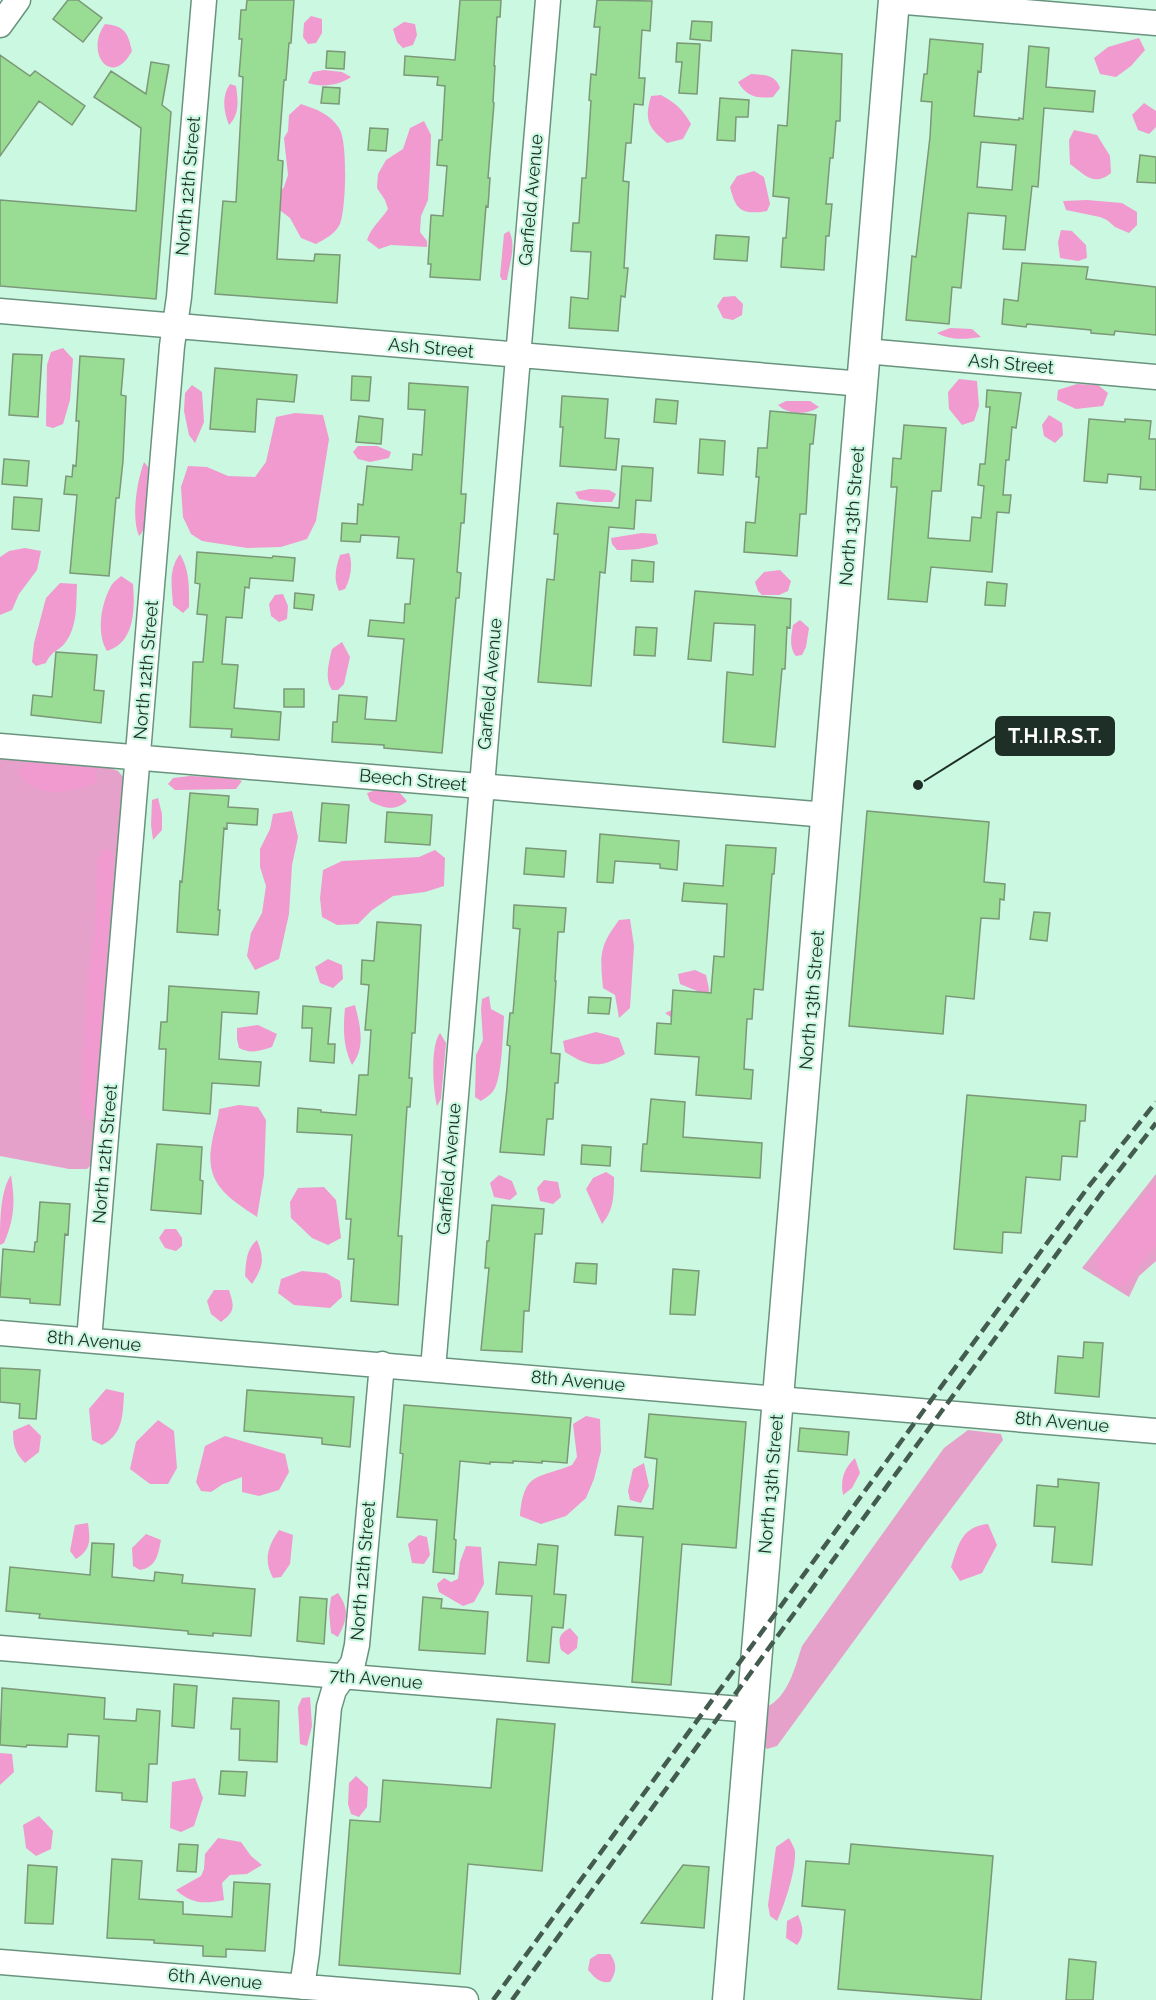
<svg xmlns="http://www.w3.org/2000/svg" width="1156" height="2000" viewBox="0 0 1156 2000" font-family="Raleway,sans-serif">
<style>
.green{fill:#e5a1ca}
.forest{fill:#f09acf}
.building{fill:#99dd94;stroke:#7b9878;stroke-width:1.5;fill-rule:evenodd}
.lines{fill:none;stroke-linecap:round;stroke-linejoin:round}
.minor-casing{stroke:#69937e;stroke-width:27}
.major-casing{stroke:#69937e;stroke-width:33}
.minor{stroke:#fff;stroke-width:24}
.major{stroke:#fff;stroke-width:30}
.rail{stroke:#445b4f;stroke-width:4.5;stroke-dasharray:12 6;stroke-linecap:butt}
.labels{text-anchor:middle;stroke-width:4.5;stroke-linejoin:round;paint-order:stroke}
.street-label{font-size:18px;fill:#1e2f27;stroke:#cbf8e0}
.leader{fill:none;stroke:#1e2f27;stroke-width:2}
.callout-dot{fill:#1e2f27;stroke:#cbf8e0;stroke-width:2}
.callout{fill:#1e2f27;stroke:#1e2f27;stroke-width:2}
.callout-label{font-size:20px;text-anchor:middle;font-weight:bold;fill:#fff}
</style>
<rect width="100%" height="100%" fill="#cbf8e0"/>
<path class="green" d="M0,757L102,765L118,771L125,779L91,1165L87,1169H69L0,1156Z
M1156,1174V1261L1139,1276L1129,1297L1082,1268Z
M968,1430L1001,1434L1003,1440L927,1541L777,1746L767,1749L762,1742L766,1707C788,1698 795,1667 802,1646L944,1448Z"/>
<path class="forest" d="M311,16L322,19V33L316,43L308,44L303,37L304,23Z
M404,22L415,24L417,35L413,45L403,48L397,42L393,29Z
M105,24C125,26 128,33 132,51C112,89 84,53 105,24Z
M1139,38L1145,50L1131,66L1116,77L1100,74L1094,58L1108,47Z
M324,70L342,72L351,77C340,85 322,88 308,83L313,72Z
M751,74C764,75 775,74 780,88L773,97C756,99 746,96 738,82Z
M230,84L236,86C238,100 240,114 229,125C224,112 221,97 230,84Z
M661,95C676,103 683,110 691,124L683,139L667,143C648,127 644,121 651,96Z
M1144,103L1156,111V127L1149,134L1138,130L1132,115Z
M301,104C316,109 330,114 339,128C348,141 346,209 340,224C335,234 325,239 316,244L301,238L290,218L277,208V196L284,187L288,175L284,138L288,131L289,115Z
M424,121L431,135L430,168L428,200L421,216L420,232L427,241V247L391,245L379,249L367,240C372,226 381,220 388,209L385,200L377,188L378,174L386,160L403,149L410,128Z
M1074,130L1097,135L1110,156L1111,173C1094,187 1085,175 1070,164L1069,140Z
M754,171L764,177L770,204L767,211C742,215 736,211 730,187L737,176Z
M1087,200L1122,203L1137,212V225L1129,233L1115,227L1107,220L1100,217L1066,210L1063,201Z
M1061,230L1072,231L1086,245L1087,258L1078,261L1060,258L1058,242Z
M509,231C517,245 509,265 507,280H502L500,276L504,234Z
M735,296L743,304L742,315L733,320L723,318L717,306L723,297Z
M950,328L972,329L981,337C965,339 951,341 937,333Z
M63,348L73,359L70,400L63,424L53,428L46,426L47,365L51,352Z
M959,379L977,381L979,406L974,421L962,425L949,409L948,392Z
M1077,384L1098,385L1108,393L1103,406L1076,409L1057,400L1058,390Z
M192,385L202,392L204,422L195,443L189,435L184,411L185,393Z
M786,401H810L819,407C808,415 788,415 778,405Z
M295,413L323,415L329,439L316,521L307,539L281,547L247,548L202,541L191,534L183,517L181,487L188,466L207,467L228,476L255,477L266,462L276,417Z
M1049,415L1062,423L1063,435L1055,443L1044,436L1042,425Z
M358,446H377L391,452L389,458L370,462L358,459L353,452Z
M144,462L152,472C151,492 153,521 139,536C131,517 137,481 144,462Z
M590,489L609,490L616,494L612,502H595L579,499L575,492Z
M642,533L656,534L658,544C644,549 633,550 617,550L612,544L611,538Z
M25,548L41,551L37,570L19,594L12,610L0,615V557L9,551Z
M349,553C353,564 351,578 345,589L339,591C333,579 336,567 340,555Z
M180,554C190,572 189,586 189,607L183,613L173,605C172,587 168,570 180,554Z
M780,570L791,581L788,591L779,595H762L758,591L755,582L764,572Z
M121,576L133,584C135,608 135,643 107,651C96,633 101,604 111,586C113,582 118,579 121,576Z
M60,583L77,584C76,604 78,626 65,643C58,652 52,650 46,663L36,666L32,662L34,643L46,598Z
M283,594L288,606L287,619L279,622L271,616L269,604L275,595Z
M800,620L809,628L806,647L802,655L796,656C789,648 791,636 793,625Z
M342,642L350,657L344,684L338,690H332C324,679 329,662 332,649Z
M28,763L95,768L97,782C72,794 36,799 18,774L23,765Z
M190,776L234,778L242,781L236,789L175,790L168,784L173,778Z
M376,790L400,793L407,801C394,812 383,808 370,801L367,793Z
M158,798L162,814V830L153,840L151,825L152,800Z
M292,811L298,837L292,865L289,914L279,959L255,970L247,956L251,933L262,913L266,886L260,867V849L270,829L273,814Z
M110,849L114,858L95,1105L90,1121L82,1117L81,1091L88,973L93,945L96,911L97,861L103,850Z
M435,850L445,858L444,886L425,892L393,896L372,910L358,924L337,925L322,917L320,898L323,870L342,861L419,857Z
M630,919L634,946L630,1008L619,1018L615,995L603,988C600,955 599,947 619,920Z
M328,959L342,965L343,979L333,988L320,983L315,967Z
M695,970L706,975L709,989L707,1019L672,1018L665,1013L672,1010H696L698,1001L697,991L680,984L678,974Z
M489,996L491,1009L504,1016C503,1033 502,1074 495,1088C492,1094 487,1097 481,1101L475,1097L476,1055L483,1040L481,1009L482,999Z
M355,1005C360,1025 366,1047 352,1065C343,1046 343,1029 345,1008Z
M258,1025L277,1034L272,1047C260,1051 250,1054 239,1048L237,1039V1028Z
M596,1032L619,1038L625,1054C600,1069 589,1067 565,1052L563,1041Z
M440,1033L446,1043L441,1099L437,1106C433,1090 430,1046 440,1033Z
M239,1105L258,1107L266,1120L264,1175L257,1217C226,1196 204,1183 212,1142C214,1130 218,1121 219,1109Z
M606,1172L614,1177C614,1195 614,1210 602,1224L586,1189L593,1178Z
M11,1175C15,1201 15,1217 4,1243L0,1245C0,1223 0,1191 11,1175Z
M499,1175L512,1181L517,1194L510,1200L494,1197L490,1183Z
M544,1180L558,1182L561,1197L553,1204L540,1201L537,1188Z
M1156,1183V1246L1144,1259L1128,1283L1118,1287C1103,1280 1095,1269 1096,1253Z
M324,1187L336,1200L341,1238L328,1245L312,1238L291,1218L290,1202L298,1188Z
M165,1229H176L182,1238V1246L176,1251L165,1248L159,1238Z
M257,1240C265,1259 263,1267 252,1284L245,1276C246,1263 246,1249 257,1240Z
M302,1271L326,1273L340,1281L342,1297L330,1308L294,1305L278,1293L281,1279Z
M214,1290H229C234,1306 236,1311 221,1322L211,1314L207,1301Z
M106,1389L124,1393C123,1414 123,1435 102,1445L92,1440L89,1409Z
M586,1416L600,1419L601,1451L594,1479L586,1498L566,1516L541,1524L520,1516C524,1472 536,1479 572,1465L577,1457L573,1424Z
M158,1420L174,1431L177,1468L168,1484H150L130,1469L136,1442Z
M29,1424L41,1436L39,1452L25,1463C15,1453 13,1445 13,1431Z
M225,1436L285,1454L289,1472L279,1490L259,1496L242,1492V1477L223,1484L211,1492L201,1491L196,1482L205,1446Z
M855,1458L860,1473L852,1488L843,1495C840,1480 844,1468 855,1458Z
M644,1463L649,1486L641,1503L630,1500L628,1491L633,1469Z
M88,1523C90,1539 92,1549 76,1559L70,1551L75,1525Z
M988,1524L997,1545L982,1573L960,1581L951,1567C959,1544 961,1527 988,1524Z
M279,1530L293,1535L290,1564L281,1577L273,1578C263,1560 268,1546 279,1530Z
M146,1534L161,1540C158,1554 157,1567 140,1570L133,1566L132,1548Z
M419,1535L427,1537L430,1555L424,1564L412,1563L408,1544Z
M466,1546L481,1547L484,1584L474,1602L463,1606L439,1592L437,1584L444,1578L451,1582L458,1579L460,1562Z
M338,1593C350,1610 347,1620 338,1637L331,1633L329,1612L331,1597Z
M570,1628L578,1637L577,1648L568,1655L561,1650C558,1638 559,1634 570,1628Z
M310,1697L312,1726L307,1746L300,1744L298,1707L302,1698Z
M0,1753L12,1754L14,1772L0,1785Z
M356,1776L368,1787L367,1807L359,1817L351,1814L348,1804L349,1783Z
M195,1778L203,1798L194,1826L181,1832L170,1828L172,1782Z
M39,1816L53,1831L51,1849L36,1856L26,1848L23,1825Z
M218,1838L241,1842L251,1856L262,1865L247,1874L230,1875L222,1883L224,1900C203,1904 192,1904 176,1890L201,1876L204,1869L205,1854Z
M789,1838C791,1842 794,1847 795,1851C796,1871 785,1903 777,1921L770,1916L768,1905L776,1847Z
M798,1915C803,1926 805,1935 797,1945L786,1938L787,1921Z
M598,1954H610C617,1964 617,1971 610,1982C599,1983 595,1978 588,1970L590,1959Z"/>
<path class="building" d="M68,0H78L102,18L83,42L53,19Z
M247,0H294L291,43H289L286,80H284L278,160L283,161L277,259L314,261L315,254L340,255L337,303L215,294L223,201L236,202L243,77L239,76L242,39H239L241,10H246Z
M460,0H501L500,17H497L494,66H495L493,102L494,103L488,178H490L488,207L486,206L480,280L430,277L431,264H428L431,215L443,216L447,166L437,165L439,140H442L445,86L437,85L438,77L404,75L405,56L455,60Z
M597,0L652,1L650,31L642,30L639,78H645L643,105L634,104L631,143H626L623,181L629,182L624,268H628L625,297L621,296L618,331L569,328L571,297L588,299L591,252L571,251L573,223H579L582,178H586L591,101L589,100L591,74L596,75L600,27H594Z
M692,21L712,22L711,41L690,39Z
M930,39L983,44L981,72L978,71L974,116L1019,120V118L1023,119L1029,46L1049,48L1046,87L1095,91L1093,112L1044,108L1038,187L1032,186L1025,250L1003,249L1006,216L968,213L961,288L952,287L949,324L906,320L912,256L916,257L930,137L932,102L921,101L924,74H927ZM981,142L1016,145L1012,190L977,187Z
M677,43L700,44L697,94L679,93L682,62H676Z
M792,50L842,54L840,121H836L833,158H830L826,204H832L829,236H826L824,270L781,267L783,238H786L789,198L773,196L778,125L787,126Z
M327,51L345,52L344,69L326,68Z
M0,55L30,76L35,71L85,106L72,125L39,101L0,156Z
M151,62L169,65L162,105L171,112L156,299L0,286V200L136,211L141,128L94,97L111,71L146,94Z
M323,87L340,88L339,104L321,103Z
M720,98L749,100L748,117H736L735,141L717,140Z
M370,128L388,129L386,151L368,150Z
M1140,155L1156,157V183L1137,182Z
M716,235L749,237L747,261L714,259Z
M1022,263L1088,267L1086,279L1156,287V335L1115,331L1114,335L1091,333V330L1027,324L1026,327L1002,324L1004,299L1018,301Z
M13,354L42,355L38,417L9,415Z
M80,356L124,359L121,395L126,396L123,461L119,498H116L109,576L70,573L77,495L64,494L66,476L72,477L73,465L76,466L79,421H76Z
M215,368L297,375L294,402L257,399L255,432L210,429Z
M352,376L371,377L369,401L351,400Z
M409,383L468,387L461,494H466L464,523H461L457,572L461,573L459,598H456L442,753L384,748V745L332,742L333,722H337L339,695L367,697L365,719L396,721L404,639L368,636L370,620L404,623L405,604H410L414,559L397,558L399,537L361,535L360,542L341,541L342,523L357,524L358,504L363,505L367,466L412,470L413,454L422,455L425,410L408,409Z
M987,390L1021,393L1016,428L1012,427L1009,460H1006L1003,495H1011L1009,513L997,512L992,572L931,567L927,602L888,599L897,487H891L893,458L901,459L904,425L946,428L941,491H932L928,538L970,541L972,517L981,518L984,486L978,485L980,464H985L990,407H986Z
M562,396L608,399L605,438L619,439L616,470L560,466L563,427H560Z
M656,399L678,401L676,424L654,422Z
M770,411L816,415L813,444H810L806,514H800L797,556L744,552L746,522L755,523L759,477H756L758,448H767Z
M359,416L383,419L381,444L356,442Z
M1089,419L1125,422V419L1151,421L1149,439H1156V490L1140,489L1141,477L1108,474L1107,483L1084,481Z
M700,439L725,441L723,475L698,473Z
M4,459L29,461L27,486L2,484Z
M622,466L653,468L651,501L636,500L634,529L609,527L605,573L600,572L591,686L538,682L547,579L554,580L558,534H554L557,503L619,508Z
M14,497L42,499L39,531L12,529Z
M197,552L272,558L273,556L295,558L293,581L250,578L249,588L245,587L242,618L226,617L222,664L238,665L234,708L281,712L279,740L231,737L232,729L190,727L193,662H203L207,615L197,614L200,584L195,583Z
M632,560L654,562L653,582L631,581Z
M987,582L1007,584L1005,606L985,605Z
M695,591L791,599L790,628L787,627L785,669H782L775,747L723,742L727,672L753,675L755,625L714,623L711,661L688,659Z
M295,593L314,595L312,610L294,608Z
M636,627L657,628L655,656L634,655Z
M56,652L97,655L94,690L104,691L101,723L31,715L33,695L52,697Z
M284,689H304V707H284Z
M190,793L229,796L228,807L258,809L257,825L227,823V829L224,828L218,910H220L218,935L177,932L180,881L182,882Z
M322,803L349,805L346,843L319,841Z
M867,811L989,822L984,882L1005,884L1004,900L1000,899L999,919L981,918L974,999L946,996L943,1034L849,1026Z
M387,812L432,815L430,845L385,842Z
M600,834L679,841L677,870L660,868V864L615,861L613,883L597,882Z
M726,845L776,848L774,874H772L763,990L754,989L752,1019H747L744,1069L753,1070L751,1099L696,1095L699,1057L655,1054L657,1023L671,1024L673,990L711,993L714,956L724,957L727,904L682,901L684,883L723,886Z
M526,848L566,851L564,877L524,874Z
M514,905L566,908L564,932H558L555,981H556L551,1053L560,1054L558,1083H555L553,1119H547L544,1155L500,1152L507,1088L510,1046L507,1045L510,1013H513L520,929L513,928Z
M1034,912L1050,913L1047,941L1030,939Z
M377,922L421,925L415,1033H412L409,1078H412L410,1107H407L401,1196L398,1236H402L398,1305L351,1301L354,1259H348L351,1219H346L352,1135L297,1132L298,1108L321,1110V1112L356,1115L359,1075H368L371,1030H365L369,985L361,984L362,960L374,961Z
M169,986L259,992L257,1014L222,1012L219,1059L261,1062L259,1086L212,1083L210,1114L163,1110L166,1049H159L161,1022H167Z
M589,997L611,998L609,1014L588,1013Z
M303,1006L331,1008L328,1044H335L334,1063L310,1061L312,1028H302Z
M967,1095L1086,1105L1085,1121H1080L1077,1157L1062,1156L1060,1180L1026,1177L1021,1233L1003,1232L1002,1253L954,1249Z
M651,1099L685,1102L683,1137L762,1143L760,1178L641,1171L643,1144H647Z
M157,1144L202,1147L200,1180L203,1181L201,1214L151,1210Z
M582,1145L611,1147L610,1166L581,1164Z
M40,1202L70,1204L68,1235L65,1234L60,1305L30,1303V1299L0,1297L3,1249L34,1252L35,1242H37Z
M492,1205L544,1209L542,1234H535L529,1311H524L522,1352L481,1350L489,1268H485L487,1241H489Z
M576,1263L597,1264L596,1284L574,1282Z
M673,1269L699,1271L695,1315L670,1314Z
M1084,1342L1103,1343L1099,1397L1055,1393L1058,1356L1083,1358Z
M0,1368L40,1370L36,1419L19,1418L20,1404L0,1402Z
M247,1390L354,1397L350,1447L322,1444V1438L244,1431Z
M404,1405L571,1418L567,1463L542,1461V1463L513,1461V1463L490,1462V1464L460,1461L454,1539L456,1540L454,1574L433,1572L437,1520L397,1517L403,1454L400,1453Z
M649,1414L746,1422L736,1548L682,1544L671,1685L632,1682L643,1537L615,1535L618,1506L653,1509L657,1459L645,1457Z
M800,1428L849,1432L847,1455L798,1451Z
M1058,1479L1099,1483L1092,1565L1052,1562L1055,1527L1034,1526L1037,1485L1058,1487Z
M92,1543L114,1544L112,1577L154,1581L155,1572L183,1575L182,1583L255,1589L251,1636L213,1633V1636L188,1634V1631L39,1618L40,1614L6,1611L10,1567L90,1575Z
M538,1544L558,1546L554,1594L566,1595L563,1628L552,1627L549,1663L527,1661L532,1596L496,1594L499,1562L536,1565Z
M300,1597L327,1599L324,1644L297,1641Z
M423,1597L442,1599L441,1608L488,1612L485,1654L419,1650Z
M174,1684L197,1686L194,1728L172,1726Z
M2,1688L105,1698L104,1719L136,1721L137,1709L160,1711L157,1764H149L147,1802L122,1800V1793L96,1791L99,1736L68,1734L67,1747L27,1745L26,1747L0,1745Z
M233,1698L279,1701L277,1762L239,1760L240,1729H231Z
M497,1719L555,1724L542,1871L468,1864L460,1974L339,1965L350,1820L380,1822L383,1780L491,1788Z
M221,1771L247,1772L245,1796L219,1794Z
M179,1844L198,1845L196,1872L177,1871Z
M851,1844L993,1856L981,2000L838,1989L845,1910L802,1906L806,1861L849,1864Z
M112,1859L142,1861L139,1899L183,1902V1914L232,1917L234,1882L270,1884L265,1951L226,1949V1957L203,1956V1946L154,1943V1940L107,1938Z
M28,1865L57,1867L53,1924L25,1923Z
M683,1865L709,1867L704,1928L641,1923Z
M1069,1959L1096,1962L1093,2000H1066Z"/>
<g class="lines">
<defs>
<path id="minor" d="M894,1L1156,23
M0,25L18,0
M0,311L863,384
M865,351L1156,377
M0,746L827,815
M0,1333L1156,1431
M89,1340L172,346L179,297L204,0
M433,1369L548,0
M0,1648L752,1710
M0,1962L466,2000
M302,1987L307,1953L329,1707L334,1690L353,1663L357,1645L382,1364"/>
<path id="major" d="M728,2000L894,0"/>
</defs>
<use href="#minor" class="minor-casing"/>
<use href="#major" class="major-casing"/>
<use href="#minor" class="minor"/>
<use href="#major" class="major"/>
<path class="rail" d="M493,2000L924,1410L1089,1186L1156,1102
M512,2000L941,1412L1100,1195L1156,1123"/>
</g>
<g class="labels">
<g class="street-label">
<text transform="translate(188 186) rotate(-85)" y="6">North 12th Street</text>
<text transform="translate(531 200) rotate(-85)" y="6">Garfield Avenue</text>
<text transform="translate(431 348) rotate(5)" y="6">Ash Street</text>
<text transform="translate(1011 364) rotate(5)" y="6">Ash Street</text>
<text transform="translate(852 516) rotate(-85)" y="6">North 13th Street</text>
<text transform="translate(146 670) rotate(-85)" y="6">North 12th Street</text>
<text transform="translate(490 684) rotate(-85)" y="6">Garfield Avenue</text>
<text transform="translate(413 780) rotate(5)" y="6">Beech Street</text>
<text transform="translate(812 1000) rotate(-85)" y="6">North 13th Street</text>
<text transform="translate(105 1154) rotate(-85)" y="6">North 12th Street</text>
<text transform="translate(449 1169) rotate(-85)" y="6">Garfield Avenue</text>
<text transform="translate(94 1341) rotate(5)" y="6">8th Avenue</text>
<text transform="translate(578 1381) rotate(5)" y="6">8th Avenue</text>
<text transform="translate(1062 1422) rotate(5)" y="6">8th Avenue</text>
<text transform="translate(771 1484) rotate(-85)" y="6">North 13th Street</text>
<text transform="translate(363 1571) rotate(-85)" y="6">North 12th Street</text>
<text transform="translate(376 1679) rotate(5)" y="6">7th Avenue</text>
<text transform="translate(215 1979) rotate(5)" y="6">6th Avenue</text>
</g>
</g>
<path class="leader" d="M918 785L996 736"/>
<circle class="callout-dot" cx="918" cy="785" r="6"/>
<rect class="callout" x="996" y="717" width="118" height="38" rx="6"/>
<g class="callout-label">
<text x="1055" y="743">T.H.I.R.S.T.</text>
</g>
</svg>
